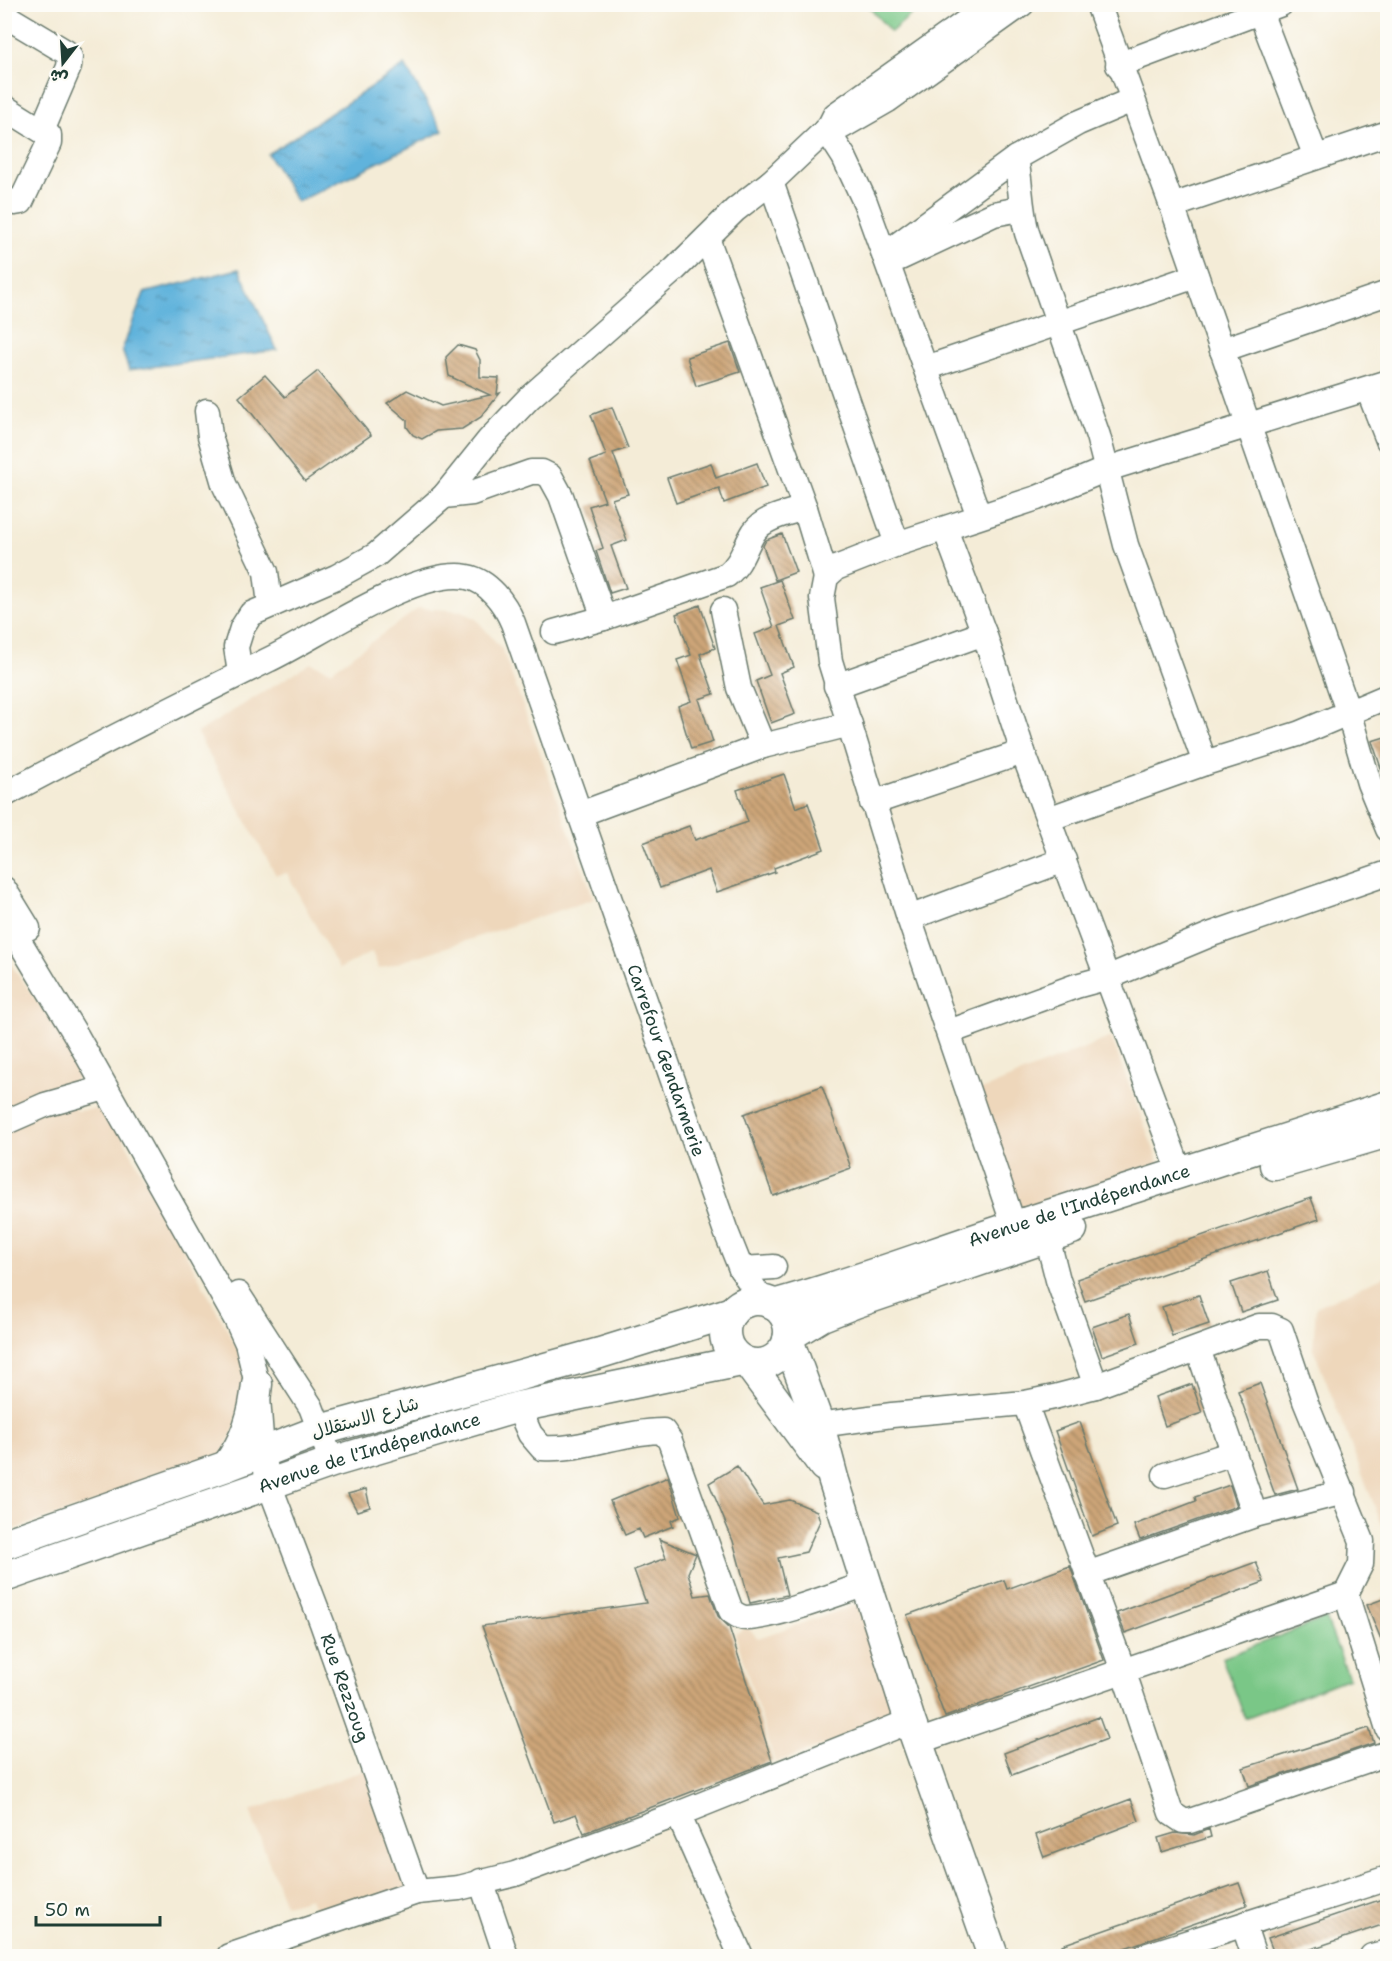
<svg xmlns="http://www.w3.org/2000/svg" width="1392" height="1961" viewBox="0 0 1392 1961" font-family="'Shantell Sans','Playpen Sans Arabic',sans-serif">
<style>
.built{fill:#eed7bb}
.pitch{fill:#7ac787;stroke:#4c825e;stroke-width:1.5}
.water{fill:url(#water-ripples);stroke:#407888;stroke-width:1.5}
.building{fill:url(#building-back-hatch)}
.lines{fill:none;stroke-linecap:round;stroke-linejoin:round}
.minor-casing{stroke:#6a7a6d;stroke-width:27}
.major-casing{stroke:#6a7a6d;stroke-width:33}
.minor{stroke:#fff;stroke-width:24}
.major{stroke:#fff;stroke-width:30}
.labels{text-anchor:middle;stroke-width:5;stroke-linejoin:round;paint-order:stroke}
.street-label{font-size:18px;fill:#1f3d34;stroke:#fdfcf7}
</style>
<defs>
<pattern id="water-ripples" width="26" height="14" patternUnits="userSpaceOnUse" patternTransform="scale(1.5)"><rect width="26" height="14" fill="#61b3dc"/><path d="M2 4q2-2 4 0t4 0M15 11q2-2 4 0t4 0" fill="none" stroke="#4f93b3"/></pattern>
<pattern id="building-back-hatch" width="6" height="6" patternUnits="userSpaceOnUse" patternTransform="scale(1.5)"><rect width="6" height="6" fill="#cda578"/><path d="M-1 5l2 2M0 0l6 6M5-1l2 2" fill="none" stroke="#a68863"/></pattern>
</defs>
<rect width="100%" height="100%" fill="#fdfcf7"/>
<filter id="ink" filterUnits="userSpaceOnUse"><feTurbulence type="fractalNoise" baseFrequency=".0167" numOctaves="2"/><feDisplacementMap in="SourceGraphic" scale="12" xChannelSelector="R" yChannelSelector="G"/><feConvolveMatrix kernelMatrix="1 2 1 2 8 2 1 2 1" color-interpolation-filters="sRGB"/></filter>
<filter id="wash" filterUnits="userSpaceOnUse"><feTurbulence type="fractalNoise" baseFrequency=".008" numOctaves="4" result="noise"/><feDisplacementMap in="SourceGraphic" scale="24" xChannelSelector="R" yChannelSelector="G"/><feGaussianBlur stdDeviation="1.35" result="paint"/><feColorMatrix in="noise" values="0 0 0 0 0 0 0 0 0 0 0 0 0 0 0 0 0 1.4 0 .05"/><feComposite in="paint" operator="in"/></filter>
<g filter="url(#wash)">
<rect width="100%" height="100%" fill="#f4ecd7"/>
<path class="built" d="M419,608L462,611L476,619L502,649L594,899L379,969L372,952L339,969L287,873L276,875L197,733L311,663L331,671Z
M9,962L81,1062L78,1077L66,1091L76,1111L95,1109L111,1116L249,1370L248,1398L220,1459L4,1533V963Z
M1111,1037L1160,1166L1021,1216L979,1091Z
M1387,1275V1274V1538L1313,1348L1316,1307Z
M859,1604L895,1720L775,1763L735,1634L747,1627L758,1638Z
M368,1769L408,1889L317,1917L310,1898L285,1905L250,1811Z"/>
<path class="pitch" d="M867,5H922L891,32Z
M1326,1618L1349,1678L1245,1718L1222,1658Z"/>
<path class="water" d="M405,65L443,131L297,202L268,154Z
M239,269L277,350L129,370L122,350L144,293Z"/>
<g id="blocks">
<path class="building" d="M730,343L740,372L696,386L687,357Z
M458,345L475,350L480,360V377L499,378L497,394L500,393L481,417L462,429L436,431L422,439L413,435L407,427V420L387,403L407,390L441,406L490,395L449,376L446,357Z
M318,371L371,435L305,481L239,397L265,375L285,397Z
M612,407L628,448L613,453L628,494L612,499L627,540L611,546L626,588L610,593L596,551L603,548L589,506L605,501L590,461L606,455L591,415Z
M711,463L716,478L757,463L766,487L724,503L719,488L676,503L667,478Z
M782,534L796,572L775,580L763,546L766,540Z
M780,580L795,620L779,626L794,667L780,673L795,714L771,723L756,681L770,675L755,634L774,627L760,587Z
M700,605L715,648L700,654L714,694L699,699L713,742L691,749L678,706L691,701L677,660L691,655L676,614Z
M1388,736V782L1386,783L1372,741Z
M784,774L796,808L808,803L824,849L774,868L775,872L717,892L709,870L660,888L643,843L689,826L695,840L748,822L737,790Z
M822,1086L851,1168L773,1196L744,1114Z
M1311,1198L1319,1219L1085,1301L1077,1279Z
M1268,1271L1278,1300L1241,1312L1231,1283Z
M1199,1295L1209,1324L1172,1336L1162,1307Z
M1129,1314L1139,1343L1102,1356L1092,1327Z
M1260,1383L1298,1489L1275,1495L1238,1391Z
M1192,1384L1202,1413L1165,1426L1155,1397Z
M1080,1422L1117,1526L1092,1536L1055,1431Z
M737,1466L763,1505L790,1500L817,1511L820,1521L806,1552L778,1558L787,1595L750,1603L733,1541L709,1483Z
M668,1477L680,1517L671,1521L673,1526L643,1538L639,1529L625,1535L610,1501Z
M1230,1485L1237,1506L1140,1540L1134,1525L1196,1501L1195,1497Z
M366,1489L370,1507L357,1511L348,1494Z
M659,1539L696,1554L688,1573L695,1596L710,1594L718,1616L729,1627L772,1761L584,1833L576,1814L554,1822L482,1626L646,1603L634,1570L666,1558Z
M1256,1562L1264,1582L1125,1633L1117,1613Z
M1070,1566L1104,1660L945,1717L907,1615L1004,1580L1007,1589Z
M1388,1597V1654H1387L1367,1605Z
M1099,1717L1107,1739L1012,1775L1004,1753Z
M1369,1728L1374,1743L1249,1786L1243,1768Z
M1131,1799L1139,1821L1044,1857L1036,1835Z
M1209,1829L1211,1837L1162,1852L1158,1838L1175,1833L1194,1835Z
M1239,1883L1247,1905L1102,1956H1066L1062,1945Z
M1388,1897V1923L1291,1956H1275L1268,1938Z"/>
</g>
</g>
<g filter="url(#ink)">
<use href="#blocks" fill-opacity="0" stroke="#6a7a6d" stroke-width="1.5"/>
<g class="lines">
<defs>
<g id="minor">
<path d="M1098,4L1172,206L1348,711L1369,783L1388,829"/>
<path d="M1257,4L1316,157"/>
<path d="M4,15L66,52L70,57L69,67L42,130"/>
<path d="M1118,65L1281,4"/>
<path d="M4,107L49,135V143L21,202L15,203L4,199"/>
<path d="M834,127H841L888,100L1022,4"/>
<path d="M826,129L844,157L865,202L979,516"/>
<path d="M1016,158C1021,184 1020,208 1027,233L1098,436L1126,545L1205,763"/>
<path d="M771,182L897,544L836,568L826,577L822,598L830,661L909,918L1014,1226"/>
<path d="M1172,206L1388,133"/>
<path d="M707,238L805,508L826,577"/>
<path d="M884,255L1016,158L1078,123L1132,100"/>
<path d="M900,258L994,214L1020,209"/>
<path d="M1222,350L1388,293"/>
<path d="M926,368L1196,276"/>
<path d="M1368,389L1388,440"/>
<path d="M207,411L210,436L224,484L266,572L270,605"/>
<path d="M444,496L472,493L531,472H542L550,476L561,496L604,618"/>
<path d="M945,529L984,633L1023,752L1181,1175"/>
<path d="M897,544L1037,498L1107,469L1388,382"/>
<path d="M723,610L739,688L763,746"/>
<path d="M554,632L604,618L727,575C742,563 744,548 754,532C764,517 789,513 805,508"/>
<path d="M240,673L236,647L242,628L251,614L336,577L376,555L399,535L444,496L489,440L529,398L675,269L735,210L771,182L829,127L835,115L991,4"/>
<path d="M836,686L984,633"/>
<path id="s1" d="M4,795C91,748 179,704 268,660C315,638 416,567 467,577C489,581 505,604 513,623L725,1229L741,1269L763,1301"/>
<path d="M872,803L1023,752"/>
<path d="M580,814L763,746L850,724"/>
<path d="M1048,819L1205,763L1298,734L1388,696"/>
<path d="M4,889L28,928"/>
<path id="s2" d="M4,916L76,1035L236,1319L247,1343L257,1384L262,1451L269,1484L322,1623L417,1892"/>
<path d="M909,918L1064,860"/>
<path d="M949,1032L1076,986L1109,977L1212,934L1388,873"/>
<path d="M4,1123L45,1105L105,1088"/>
<path d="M1047,1237L1058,1280L1096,1386"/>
<path d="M741,1269L774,1267"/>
<path d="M238,1294L311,1407L332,1462"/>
<path d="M1198,1349L1255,1515"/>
<path d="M1025,1403L1123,1670L1171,1813L1183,1821H1190L1388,1753"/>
<path d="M518,1407L530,1434L542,1448C583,1451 622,1431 663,1431L670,1441L731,1611C737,1615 740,1618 747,1618C777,1617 836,1594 866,1584"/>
<path d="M819,1425L892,1415L1025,1403L1054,1397L1096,1386L1259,1326H1272L1281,1330L1305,1401L1362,1541L1361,1564L1346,1594L1388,1729"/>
<path d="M1165,1475L1233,1453"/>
<path d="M1087,1574L1255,1515L1344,1492"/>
<path d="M917,1742L1346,1594"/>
<path d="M678,1814L741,1956"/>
<path d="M481,1881L506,1956"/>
<path d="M1244,1926L1254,1956"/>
<path d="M229,1956L417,1892L459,1888L515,1874L678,1814L910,1721"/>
<path d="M1145,1956L1388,1878"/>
<path d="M1372,1956L1388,1952"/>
</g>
<g id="major">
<path d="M1275,1165L1388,1132"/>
<circle cx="757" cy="1332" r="32"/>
<path id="s3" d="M773,1305C855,1283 934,1252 1015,1226C1139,1185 1264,1147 1388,1106"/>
<path d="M789,1336L822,1316L855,1303L1072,1229"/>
<path d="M788,1340L819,1425L833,1478L910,1721L993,1956"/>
<path d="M748,1363L824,1466"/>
<path d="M227,1466C246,1440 254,1416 257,1384"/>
<path d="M4,1544L227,1466L321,1430L600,1353L732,1312"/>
<path id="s4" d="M4,1577L332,1462L518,1407L741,1361"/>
</g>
</defs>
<use href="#minor" class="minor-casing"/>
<use href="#major" class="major-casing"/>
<use href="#minor" class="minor"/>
<use href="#major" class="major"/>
</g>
</g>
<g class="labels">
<g class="street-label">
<text dy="6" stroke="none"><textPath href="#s1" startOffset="1046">Carrefour Gendarmerie</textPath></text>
<text dy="6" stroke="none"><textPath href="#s3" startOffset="322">Avenue de l'Indépendance</textPath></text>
<text transform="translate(365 1418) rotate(-16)" y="6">شارع الاستقلال</text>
<text dy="6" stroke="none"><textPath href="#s4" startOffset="386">Avenue de l'Indépendance</textPath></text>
<text dy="6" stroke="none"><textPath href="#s2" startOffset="852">Rue Rezzoug</textPath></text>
</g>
</g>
<rect width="1392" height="1961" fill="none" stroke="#fdfcf7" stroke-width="24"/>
<g transform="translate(63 63) rotate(197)" stroke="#fdfcf7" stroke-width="4.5" paint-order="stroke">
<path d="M0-4.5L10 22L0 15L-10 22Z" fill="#1f3d34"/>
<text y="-9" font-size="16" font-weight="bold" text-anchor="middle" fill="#1f3d34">ش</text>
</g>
<path d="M36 1916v9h124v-9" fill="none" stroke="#1f3d34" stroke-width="3"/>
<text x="45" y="1916" font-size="18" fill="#1f3d34" stroke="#fdfcf7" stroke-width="4.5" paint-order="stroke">50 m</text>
</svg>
